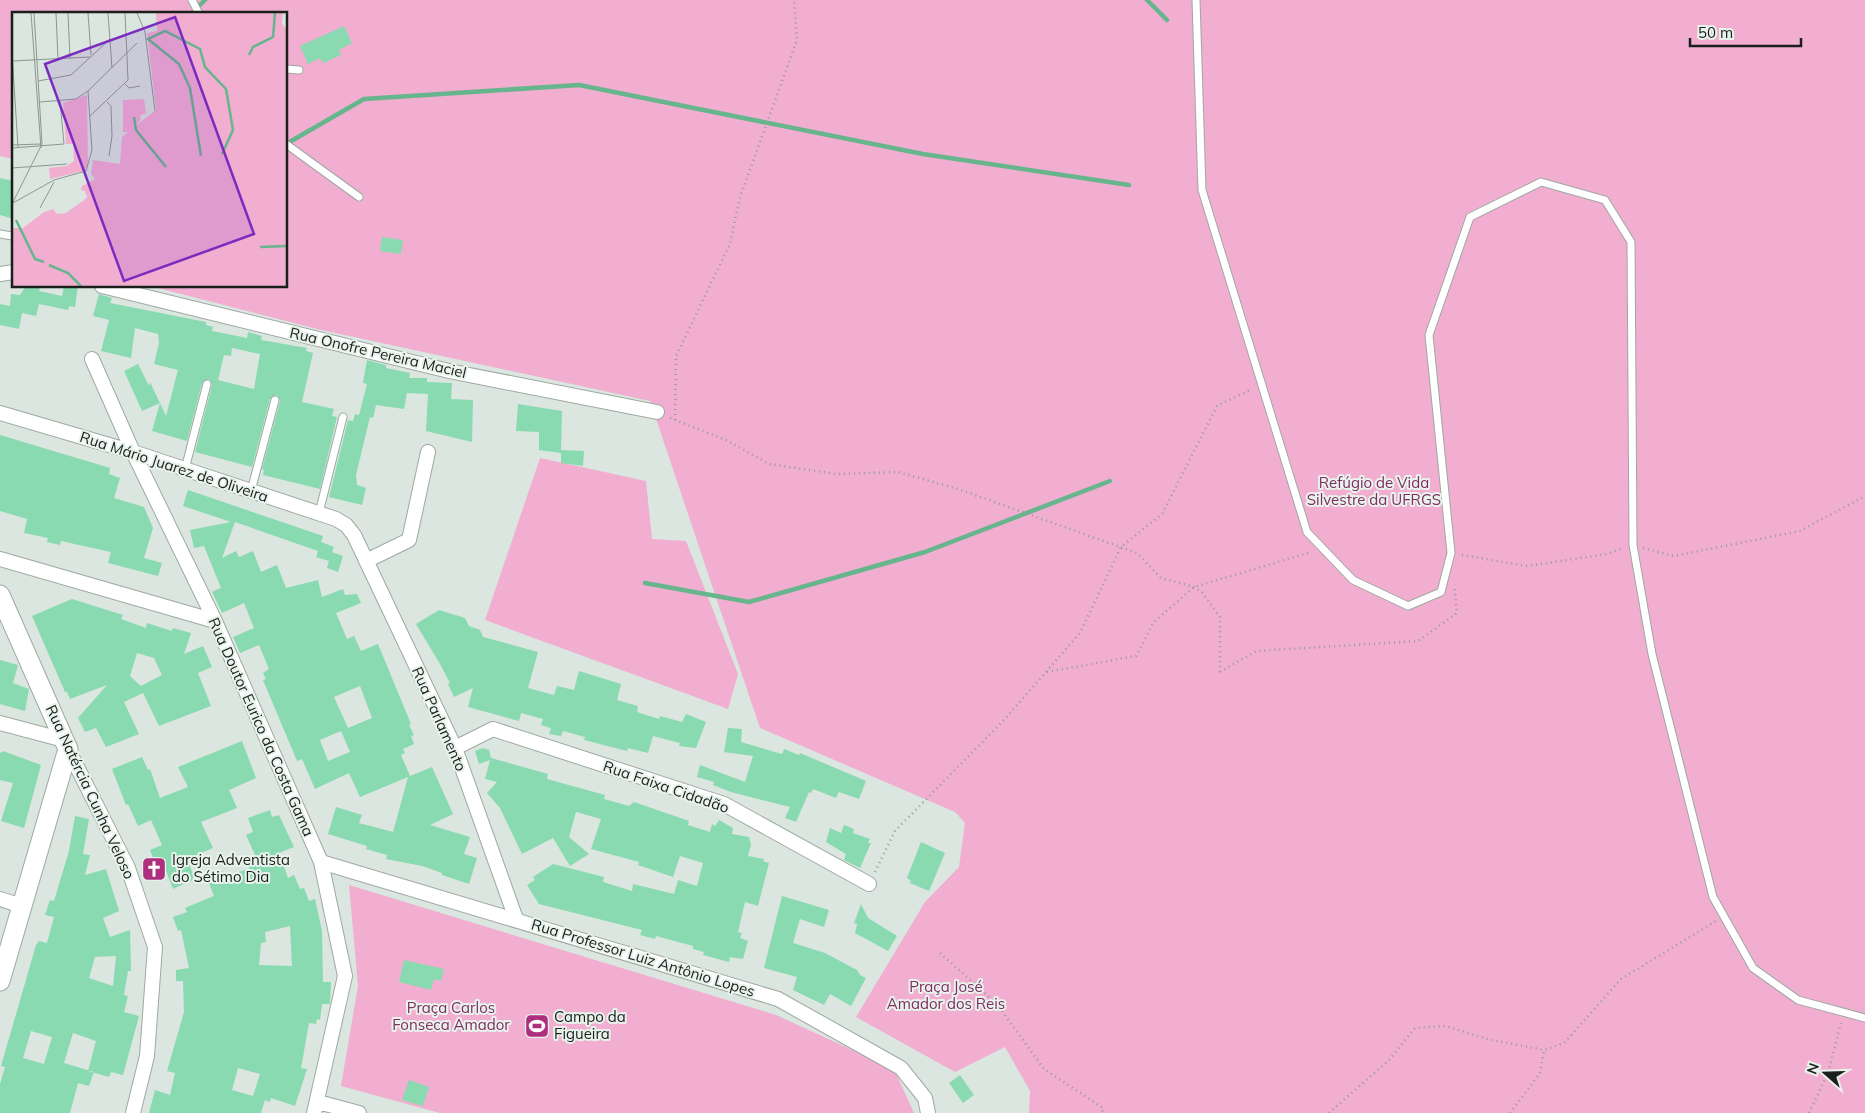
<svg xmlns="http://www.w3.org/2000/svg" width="1865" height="1113" viewBox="0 0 1865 1113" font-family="Mulish,sans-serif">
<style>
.green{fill:#f1aed0}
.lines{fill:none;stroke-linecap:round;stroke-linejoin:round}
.stream{stroke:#66b58d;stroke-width:4.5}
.building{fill:#89dab0;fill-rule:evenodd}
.lane-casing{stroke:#9ea9a2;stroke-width:9}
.street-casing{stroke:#9ea9a2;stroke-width:16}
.secondary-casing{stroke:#9ea9a2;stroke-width:21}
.path{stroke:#939c96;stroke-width:2.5;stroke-dasharray:1 4;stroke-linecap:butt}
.lane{stroke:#fff;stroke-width:7}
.street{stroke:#fff;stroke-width:14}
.secondary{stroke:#fff;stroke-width:19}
.labels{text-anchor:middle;stroke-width:4;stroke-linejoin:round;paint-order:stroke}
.street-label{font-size:15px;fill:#1b1f1c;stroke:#e7f3ec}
.park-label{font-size:15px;fill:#802c5e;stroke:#e7f3ec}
.poi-label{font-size:15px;fill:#1b1f1c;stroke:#e7f3ec;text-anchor:start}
.inset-river{fill:none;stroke:#66b58d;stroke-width:2.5}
.inset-road{fill:none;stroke:#8e9691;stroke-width:1}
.view{fill:#7b2cbf;fill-opacity:0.15;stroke:#7b2cbf;stroke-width:2.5}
.inset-edge{fill:none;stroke:#1b1f1c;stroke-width:2.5}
</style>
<rect width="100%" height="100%" fill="#dae6df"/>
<path class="green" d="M0,0H1865V1113H1029L1030,1091L1005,1047L955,1072L856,1017L925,902L959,867L965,823L955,812L760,728L650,401L317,329L150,286H286V14H14V159L0,156Z
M540,458L646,481L652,539L686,541L738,674L728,709L485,620Z
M349,885L776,1015L894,1069L914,1113H440L341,1086L358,986Z"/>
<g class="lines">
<path class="stream" d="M1147,0L1167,20
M191,14L205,0
M286,144L364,99L579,85L923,154L1129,185
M645,583L749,602L925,552L1110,481"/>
</g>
<path class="building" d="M344,26L352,43L339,50L341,55L323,63L320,58L308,64L300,46Z
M0,178L14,181V219L0,215Z
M382,237L403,240L401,254L380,251Z
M26,286L40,288L39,291L62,296L64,286H78L75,307L69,306L68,310L39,304L36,316L22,313L19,329L0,325V304L10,306L11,294L20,295Z
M99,294L112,298L110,303L206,322V325L213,327L212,331L247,338L248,332L262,336L261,340L307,348L306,351L313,353L302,402L334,409L332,416L337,417L320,489L263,475L264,470L262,469L280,401L277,395L270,399L252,467L195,452L212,385L209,379L202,383L187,441L152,431L160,403L142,411L124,371L138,364L149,386L150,382L166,416L178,370L154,364L159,343L158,334L135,328L131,358L101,351L109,320L93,316ZM232,348L260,354L254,389L218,380L224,355L231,356Z
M367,360L386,365V368L410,373L409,378H427V382L452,383L451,399L473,400L472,442L426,431L428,394L407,393L404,409L376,405L373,418L370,417L356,475L357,485L366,488L362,505L329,497L348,420L353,421L355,414L359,415L367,384L363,383Z
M518,404L562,411L561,450L584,451L583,466L561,463V453L539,450V432L516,431Z
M0,435L110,468L109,474L120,478L114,498L144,507L153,528L144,558L162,563L158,576L108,563L111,552L61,541L60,545L47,542L48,538L24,533L27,519L0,511Z
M188,490L323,536L318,551L235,522L222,558L236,551L239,557L253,551L261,572L277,565L286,588L318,580L322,597L343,589L345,595L357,594L361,603L336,613L347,639L354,636L361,651L378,644L411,724L409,725L414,735L411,736L414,744L403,749L405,753L401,755L410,776L432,767L453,814L430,825L470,837L464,854L477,858L469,884L442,875V873L422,866L386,859L387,855L366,849L367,846L328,834L336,807L362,815L359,823L393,832L408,777L360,797L349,773L315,789L302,759L297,761L263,680L266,679L263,673L269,669L259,645L240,653L233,637L254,628L244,603L222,613L212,592L221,588L204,546L194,548L190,530L231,522L183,506ZM360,686L372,718L341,731L350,752L328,761L320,740L348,728L334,697Z
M321,542L334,547L332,552L343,556L338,572L327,568L331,554L329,561L316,557Z
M72,599L123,615L121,619L146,628L147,623L172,631L173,628L191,633L184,654L203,646L212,667L198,673L211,706L159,726L143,693L124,702L139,734L106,747L96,728L85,732L78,718L107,685L70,699L67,692H65L32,616ZM137,653L154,658L162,675L141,686L130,676Z
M439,610L465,618L469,626L480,630L483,637L538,652L528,688L554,695L557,686L574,690L579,671L621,684L617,700L638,706L637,712L659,719L660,716L682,722L686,714L706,722L696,748L679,746L680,743L653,736L648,753L628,748L627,751L584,740L585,737L563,731L561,736L549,734L551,728L541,725L543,719L521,713L519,721L468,707L473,688L454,697L448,684L450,683L440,664L416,624Z
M0,660L18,665L13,683L29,689L25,711L0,704Z
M728,728L742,729L741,742L782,754L784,749L799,755L800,753L866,781L859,799L839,792L836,798L813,789L811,793L809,792L796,822L785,818L790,807L731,792L713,785L714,782L697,777L700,765L745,782L753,756L724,752Z
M242,741L256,778L229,790L237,808L201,822L213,848L187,859L195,879L173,889L165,868L158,871L150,850L162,845L151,820L138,826L128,804L126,805L112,769L142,757L148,770L150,769L160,798L188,787L178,767Z
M483,748L489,750L491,758L548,774L547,779L605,795L604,799L629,806L634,802L689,821L688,825L710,832L712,824L715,826L719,820L733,828L732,834L749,837L751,845L748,856L764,859L763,861L769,863L758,906L745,902L738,932L742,933L740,938L748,941L743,959L730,957L729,962L703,955L704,952L693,949V946L656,936L655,939L640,935L642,930L539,904L527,885L535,880L533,877L553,864L604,877L603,882L632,891L633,884L674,894L678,880L697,886L703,863L680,856L673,877L638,865L639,862L591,849L601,819L576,812L569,837L589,854L570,866L553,838L522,854L500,808L487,793L497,782L485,779L490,760L479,764L475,751Z
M3,751L41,765L24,828L1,821L13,783L0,780V753Z
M270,810L272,817L279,815L294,847L279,853L288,878L294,875L300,889L304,888L309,901L315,899L322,931L323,982H331L330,1004H322L320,1020L317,1019L316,1024L309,1023L301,1068L307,1069L295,1106L271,1098L270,1102L265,1100L261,1113H149L155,1090L170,1095L175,1073L167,1071L184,1012L183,981H176V970L189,968L181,930L178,931L173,917L187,912L185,908L214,896L207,878L223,871L225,877L250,868L246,859L255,855L246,835L253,832L248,818ZM290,926L292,966L259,965L261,943L266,942L265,932ZM238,1068L260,1074L253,1096L232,1090Z
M75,816L89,819L83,854L90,855L85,875L106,869L119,911L103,918L110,937L130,930L131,971H128L124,995L128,996L124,1012L139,1016L123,1075L111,1072L109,1077L88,1071L96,1041L73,1033L64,1063L94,1072L89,1086L78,1083L70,1113H0V1084L5,1067L1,1066L36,945L39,941L47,943L54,917L45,915L50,900L54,901L69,851ZM116,956L113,986L89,978L95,957ZM31,1031L52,1037L44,1064L23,1058Z
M844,825L854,829L853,833L870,839L868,843H871L860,868L844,860L846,854L826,842L830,828L841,833Z
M921,842L945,853L929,891L910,883L911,881L907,878Z
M782,896L829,910L824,927L800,919L793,943L825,953L857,970L860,975L866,978L851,1006L830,994L824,1005L793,990L797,977L764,968Z
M861,904L868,918L897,936L888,951L855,933L857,924L854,923Z
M404,960L444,969L441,981L434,979L431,990L399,982Z
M960,1075L974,1095L963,1103L949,1083Z
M409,1080L429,1087L423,1106L402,1100Z"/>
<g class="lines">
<defs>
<path id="lane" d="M192,0L199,14
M1196,0L1202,190L1307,532L1353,580L1408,606L1441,592L1451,553L1429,335L1470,217L1541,182L1605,200L1631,242L1633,545L1652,654L1713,897L1753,968L1798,1000L1865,1018
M286,69L299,70
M286,144L359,197
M0,234L12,236
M185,469L207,384
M251,491L275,400
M319,513L343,417"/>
<path id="street" d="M0,274L14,272
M102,286L449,371L657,412
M92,359L133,452L215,621L321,862L345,976L314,1113
M0,413L133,452L336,519L346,525L354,535L455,748L516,919
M0,559L215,621
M366,561L409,540L428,452
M0,723L64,740
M455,748L493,729L724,804L869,884
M68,749L128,868L155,947L147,1056L133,1113
M321,862L778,999L901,1068L925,1098L928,1113
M0,899L22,906
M318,1102L359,1113"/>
<path id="secondary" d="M0,595L68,749L0,981"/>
</defs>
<use href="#lane" class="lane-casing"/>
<use href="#street" class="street-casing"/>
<use href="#secondary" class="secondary-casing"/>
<path class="path" d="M670,418L726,440L769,464L836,474L898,472L958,489L1137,553L1161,578L1194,587L1202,592L1220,617V672
M675,420L676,356L730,244L740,197L797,40L794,0
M1643,548L1674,556L1800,531L1865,496
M1462,555L1527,566L1607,554L1623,548
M1047,672L1136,656L1154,622L1194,587L1311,552
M1220,672L1256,651L1418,641L1457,613L1454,585
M875,872L895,831L1004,720L1080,633L1121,547L1162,514L1217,406L1252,389
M940,953L996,1003L1044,1069L1103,1108L1102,1113
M1329,1113L1389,1060L1415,1028L1446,1026L1487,1039L1544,1050L1564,1043L1621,979L1716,921
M1510,1113L1540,1073L1544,1050
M1809,1113L1828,1073L1841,1023"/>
<use href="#lane" class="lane"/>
<use href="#street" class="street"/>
<use href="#secondary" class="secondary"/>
</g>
<defs>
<symbol id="church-square" viewBox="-11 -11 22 22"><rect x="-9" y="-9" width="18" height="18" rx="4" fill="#ae2f7d" stroke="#e7f3ec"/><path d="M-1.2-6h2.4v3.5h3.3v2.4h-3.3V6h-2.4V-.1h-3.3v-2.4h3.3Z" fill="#fff"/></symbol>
<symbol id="stadium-square" viewBox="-11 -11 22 22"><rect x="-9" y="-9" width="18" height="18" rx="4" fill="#ae2f7d" stroke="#e7f3ec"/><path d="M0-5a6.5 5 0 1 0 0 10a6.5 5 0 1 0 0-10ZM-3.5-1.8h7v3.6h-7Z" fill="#fff"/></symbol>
</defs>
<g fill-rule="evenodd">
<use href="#church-square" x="140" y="855" width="28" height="28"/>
<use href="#stadium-square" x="523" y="1012" width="28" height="28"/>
</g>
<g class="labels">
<g class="street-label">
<text transform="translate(378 353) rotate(13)" y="5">Rua Onofre Pereira Maciel</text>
<text transform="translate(174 467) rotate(18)" y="5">Rua Mário Juarez de Oliveira</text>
<text transform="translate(439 719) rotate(66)" y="5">Rua Parlamento</text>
<text transform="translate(261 727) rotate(66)" y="5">Rua Doutor Eurico da Costa Gama</text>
<text transform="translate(666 787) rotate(19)" y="5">Rua Faixa Cidadão</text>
<text transform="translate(90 792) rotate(65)" y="5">Rua Natércia Cunha Veloso</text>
<text transform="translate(643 958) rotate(17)" y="5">Rua Professor Luiz Antônio Lopes</text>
</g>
<g class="park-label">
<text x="1374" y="488">Refúgio de Vida<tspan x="1374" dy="17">Silvestre da UFRGS</tspan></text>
<text x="946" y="992">Praça José<tspan x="946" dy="17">Amador dos Reis</tspan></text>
<text x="451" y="1013">Praça Carlos<tspan x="451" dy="17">Fonseca Amador</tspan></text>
</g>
<g class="poi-label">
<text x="172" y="865">Igreja Adventista<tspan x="172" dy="17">do Sétimo Dia</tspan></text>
<text x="554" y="1022">Campo da<tspan x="554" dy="17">Figueira</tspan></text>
</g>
</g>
<g transform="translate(12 12)">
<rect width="275" height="275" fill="#dae6df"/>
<path d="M144,1H271L270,12L275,17V274H0V216H11L32,200L41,197L45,202L54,201L72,188L75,185L73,179L69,178L70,174L83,167L79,162L81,148L108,152L110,125L116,120H111V88L132,87L134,101L128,104L129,108L121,116L144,98L135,21L145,19ZM75,83L76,154L71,159L38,167L37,156L55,154L62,149L61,132H54L51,91Z" fill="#f1aed0"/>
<path class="inset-river" d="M237,43L241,35L261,25L263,1M122,105L124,118L154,155M189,144L178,76L167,52L136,27L153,19L188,37L193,55L214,77L221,118L210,142M4,208L23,247L32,250M248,235L275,234M37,253L56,261L69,274"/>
<path class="inset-road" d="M19,1L29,136M44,1L46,47M56,1L58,46M76,1L79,43M96,1L100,56M125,1L133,20L143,99M0,41L6,135M0,49L78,45M26,69L59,63L98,27M113,72L117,76L128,74M28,90L64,87L76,79L125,31M95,90L99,94L100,124L97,144M78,104L116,68L113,1M0,133L29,132M0,136L52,132L48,89M0,156L55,152M1,191L42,168L74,159L80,138L76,79M0,192L30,132L22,1M28,196L42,170"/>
<path class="view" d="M163,5L242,222L112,269L33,52Z"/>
<rect width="275" height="275" class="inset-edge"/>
</g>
<g transform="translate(1825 1073) rotate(290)" stroke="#e7f3ec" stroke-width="4" paint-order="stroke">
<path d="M0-4L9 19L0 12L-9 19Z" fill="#1b1f1c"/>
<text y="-8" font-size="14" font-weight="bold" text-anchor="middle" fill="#1b1f1c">N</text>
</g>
<path d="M1690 38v8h111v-8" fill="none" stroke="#1b1f1c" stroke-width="2.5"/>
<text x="1698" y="38" font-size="15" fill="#1b1f1c" stroke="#e7f3ec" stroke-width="4" paint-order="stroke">50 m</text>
</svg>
